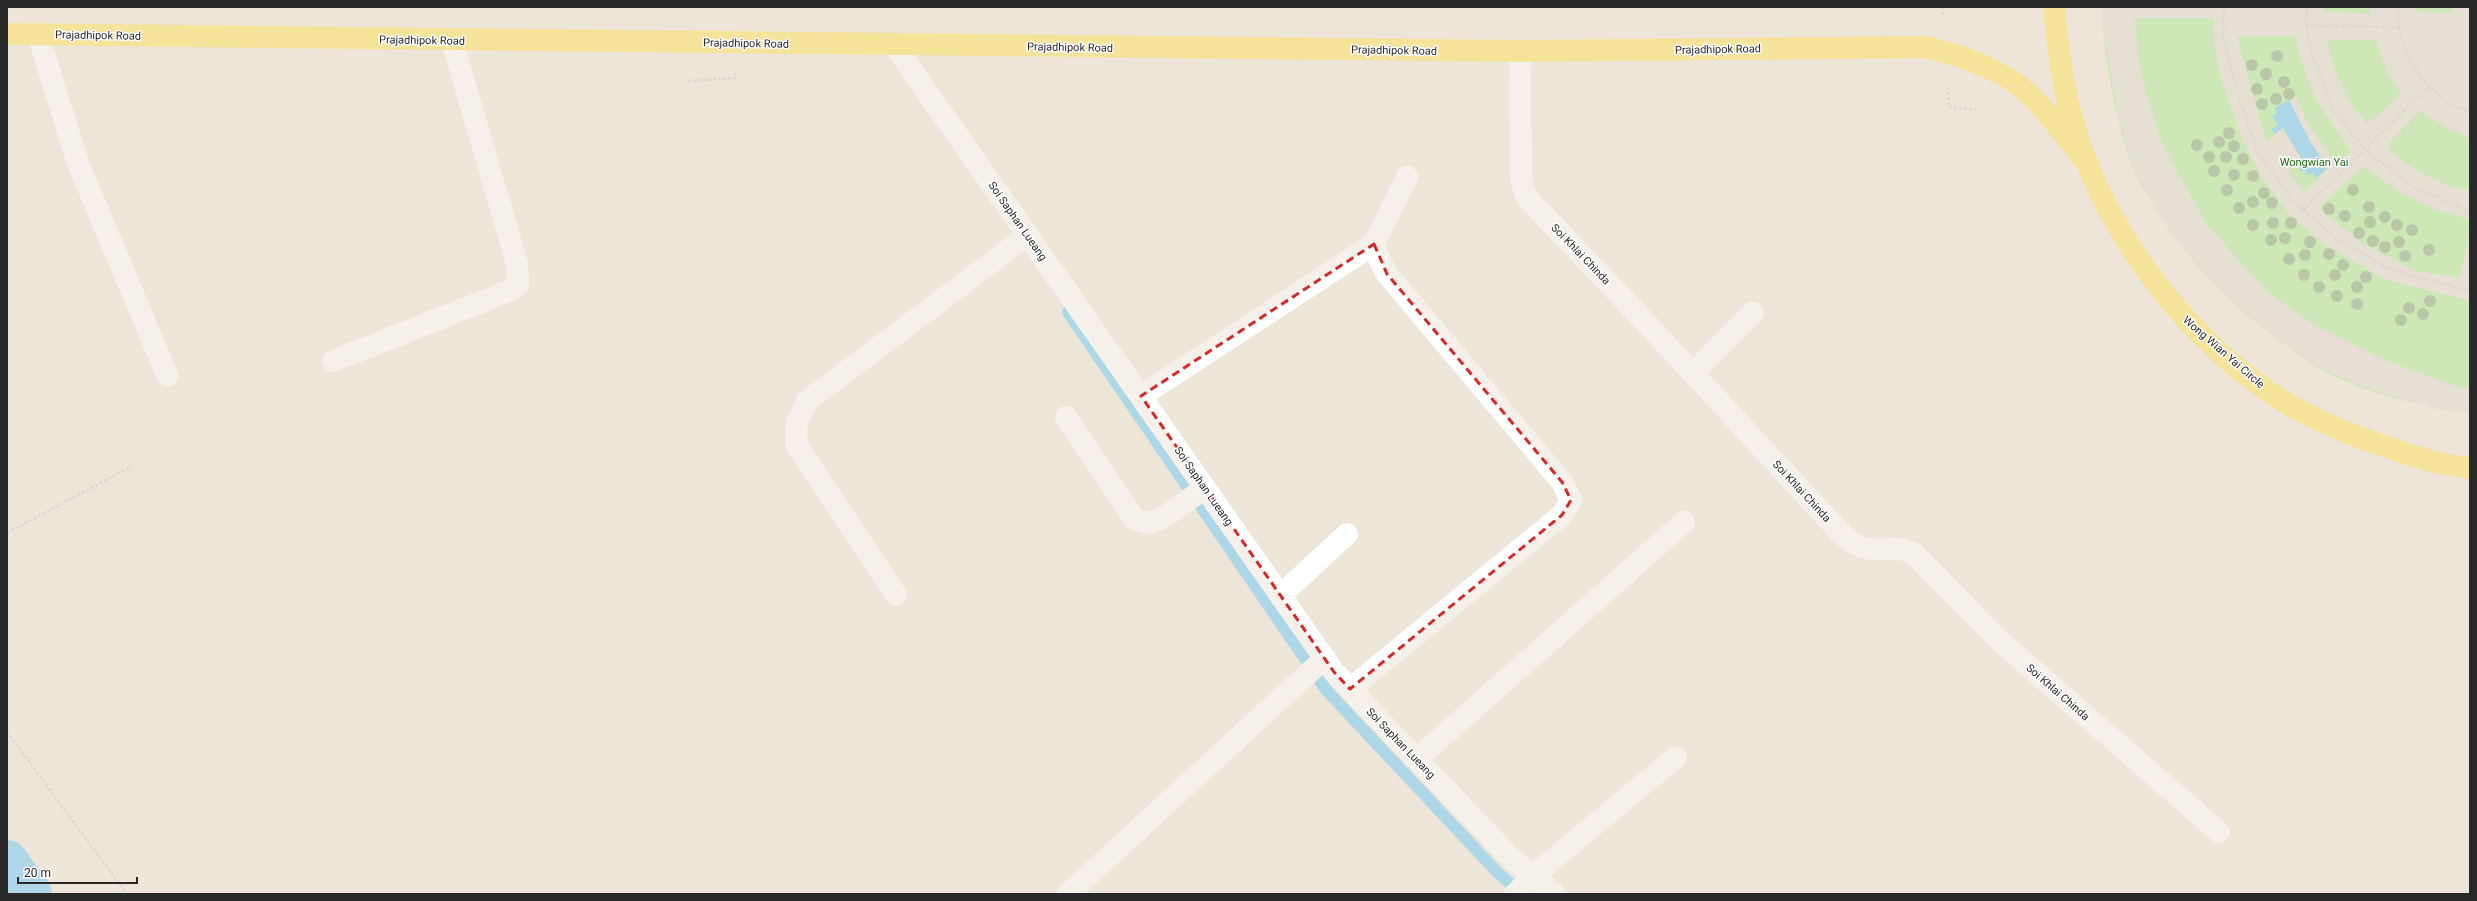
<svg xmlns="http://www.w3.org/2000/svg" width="2477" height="901" viewBox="0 0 2477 901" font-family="Roboto,sans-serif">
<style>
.green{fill:#a6e88e}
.plaza{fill:#dcd8cf;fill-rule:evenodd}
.water{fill:#60c4f9}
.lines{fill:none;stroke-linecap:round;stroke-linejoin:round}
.stream{stroke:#60c4f9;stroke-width:12}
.canal{stroke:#60c4f9;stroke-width:42}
.path{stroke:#c7c7c7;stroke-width:2.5;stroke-dasharray:3 2;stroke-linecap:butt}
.minor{stroke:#fff;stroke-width:22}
.major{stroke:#fde14c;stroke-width:22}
.tree{fill:#7ba16c}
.marked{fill:none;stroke:#d62828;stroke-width:3;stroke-dasharray:8 5;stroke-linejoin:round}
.labels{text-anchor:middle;stroke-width:3;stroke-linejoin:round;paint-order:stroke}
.street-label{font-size:11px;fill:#282828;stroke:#fff}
.park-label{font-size:11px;fill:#1e6a13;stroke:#fff}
</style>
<rect width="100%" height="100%" fill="#ece5d8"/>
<path class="green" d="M2102,7H2470V413C2421,407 2363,392 2320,369C2309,363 2299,355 2290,348C2235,309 2185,260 2152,202C2146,192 2139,183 2135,173C2118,130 2102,53 2102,7Z"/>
<path class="plaza" d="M2102,7H2323V12L2370,14V7H2417V13H2452V7H2470V138L2452,131L2420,111L2389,143V150L2420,173L2453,188L2470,190V220L2434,209L2397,190L2363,166L2319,208L2361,242L2413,270L2459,278L2470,231V301L2384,279L2325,245L2289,215L2261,176L2241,137L2222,82L2214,45L2213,18H2135L2138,57L2149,103L2163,145L2205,222L2266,291L2313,324L2388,361L2452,385L2470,389V413L2435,409L2370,389L2319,368L2273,336L2213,283L2169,231L2135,173L2119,119L2102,25ZM2237,36H2295L2301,61L2316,100L2351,152L2338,167L2307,122L2297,96L2289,100L2311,143L2328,167L2304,193L2288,171L2303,161L2282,128L2274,134L2276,136L2266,142ZM2327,40H2376L2386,70L2401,95L2367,124L2348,99L2333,65Z"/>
<path class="water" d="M2289,100L2311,143L2328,168L2316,178L2313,173L2308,175L2305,170L2301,172L2297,165L2303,161L2283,128L2274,134L2271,129L2278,126L2272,116L2277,114L2275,108Z"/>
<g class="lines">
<path class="stream" d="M1068,312L1327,691L1498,873L1521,893"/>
<path class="canal" d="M7,861L31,894"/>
<path class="path" d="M1942,7L1943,18
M2224,7L2223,35L2236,88L2258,154L2297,205L2337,239L2389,269L2470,291
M2307,7L2306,26L2313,57L2334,111L2365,149L2412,187L2463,208L2470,209
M2398,7C2395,40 2416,76 2440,97C2448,103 2461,108 2470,113
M2306,26L2400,27
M688,81L735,78V73
M1948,87L1949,107L1977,110
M2303,210L2430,86
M7,533L132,466
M7,732L127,894"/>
<path class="minor" d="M38,35L78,163L167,375
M894,45L1334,672L1509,856L1554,894
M1520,51L1521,179L1525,194L1532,203L1653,330L1824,515C1835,526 1849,545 1865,548C1885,552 1895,544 1914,554L2000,641L2219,832
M333,361L509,291L518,285L517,264L452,40
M1693,373L1753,313
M1141,396L1374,244
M1066,417L1135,520L1150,523L1166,516L1205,488
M896,595L796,444L797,423L807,401L1028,235
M1281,595L1347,534
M1350,689L1562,515L1571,500L1562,482L1387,274L1380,261L1374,244L1407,177
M1417,759L1684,522
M1068,894L1325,658
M1515,894L1533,876L1676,757"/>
<path class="major" d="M2054,7C2057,41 2061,74 2069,107C2096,218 2176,328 2269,392C2301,414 2336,429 2372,442C2403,453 2437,465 2470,468
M7,34L1520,51L1926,47C1964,57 2004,69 2032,97C2053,118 2070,143 2089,165"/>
</g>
<g class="tree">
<circle cx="2277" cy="56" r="6"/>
<circle cx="2252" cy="65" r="6"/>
<circle cx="2266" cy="74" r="6"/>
<circle cx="2284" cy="82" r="6"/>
<circle cx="2257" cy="89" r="6"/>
<circle cx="2289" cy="94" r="6"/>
<circle cx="2276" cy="99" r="6"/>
<circle cx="2262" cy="104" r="6"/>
<circle cx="2229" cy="133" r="6"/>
<circle cx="2219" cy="142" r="6"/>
<circle cx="2197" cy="145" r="6"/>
<circle cx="2234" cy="146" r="6"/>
<circle cx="2209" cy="157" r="6"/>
<circle cx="2226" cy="157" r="6"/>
<circle cx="2243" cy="159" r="6"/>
<circle cx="2214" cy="171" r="6"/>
<circle cx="2234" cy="175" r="6"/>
<circle cx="2253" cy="176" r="6"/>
<circle cx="2227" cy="190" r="6"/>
<circle cx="2353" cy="190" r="6"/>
<circle cx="2264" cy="193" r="6"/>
<circle cx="2253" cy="202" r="6"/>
<circle cx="2272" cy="203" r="6"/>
<circle cx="2369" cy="207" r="6"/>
<circle cx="2239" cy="208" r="6"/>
<circle cx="2329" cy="209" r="6"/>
<circle cx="2345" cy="216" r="6"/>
<circle cx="2385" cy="217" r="6"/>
<circle cx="2370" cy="222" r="6"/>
<circle cx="2273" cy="223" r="6"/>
<circle cx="2291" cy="223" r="6"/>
<circle cx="2253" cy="225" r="6"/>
<circle cx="2397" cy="225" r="6"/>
<circle cx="2412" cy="230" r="6"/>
<circle cx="2359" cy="233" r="6"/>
<circle cx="2285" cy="238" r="6"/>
<circle cx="2271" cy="240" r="6"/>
<circle cx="2373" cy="241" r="6"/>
<circle cx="2310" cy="242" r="6"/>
<circle cx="2399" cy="242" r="6"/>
<circle cx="2385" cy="247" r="6"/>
<circle cx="2429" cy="250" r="6"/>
<circle cx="2329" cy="254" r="6"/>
<circle cx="2305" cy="255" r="6"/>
<circle cx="2405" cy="256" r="6"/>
<circle cx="2289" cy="259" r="6"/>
<circle cx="2343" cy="265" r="6"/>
<circle cx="2304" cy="275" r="6"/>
<circle cx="2335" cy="275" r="6"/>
<circle cx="2366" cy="277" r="6"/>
<circle cx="2319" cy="287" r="6"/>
<circle cx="2357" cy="287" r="6"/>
<circle cx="2337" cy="296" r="6"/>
<circle cx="2430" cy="301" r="6"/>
<circle cx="2357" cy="304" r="6"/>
<circle cx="2409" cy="308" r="6"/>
<circle cx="2423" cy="314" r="6"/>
<circle cx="2401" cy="320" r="6"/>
</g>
<path d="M0 0H2477V901H0ZM1374,244L1387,274L1562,482L1571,500L1562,515L1350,689L1334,672L1141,396Z" fill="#ece5d8" fill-opacity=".55" fill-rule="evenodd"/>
<path class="marked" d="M1374,244L1387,274L1562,482L1571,500L1562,515L1350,689L1334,672L1141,396Z"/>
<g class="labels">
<g class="street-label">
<text transform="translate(98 35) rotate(1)" y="4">Prajadhipok Road</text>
<text transform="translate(422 40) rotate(1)" y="4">Prajadhipok Road</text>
<text transform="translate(746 43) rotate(1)" y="4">Prajadhipok Road</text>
<text transform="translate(1070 47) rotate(1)" y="4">Prajadhipok Road</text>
<text transform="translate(1718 49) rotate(-1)" y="4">Prajadhipok Road</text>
<text transform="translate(1394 50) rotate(1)" y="4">Prajadhipok Road</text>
<text transform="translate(1018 221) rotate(55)" y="4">Soi Saphan Lueang</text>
<text transform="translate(1581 254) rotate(46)" y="4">Soi Khlai Chinda</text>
<text transform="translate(2224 352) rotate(41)" y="4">Wong Wian Yai Circle</text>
<text transform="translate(1204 486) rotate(55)" y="4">Soi Saphan Lueang</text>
<text transform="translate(1802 491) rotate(47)" y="4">Soi Khlai Chinda</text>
<text transform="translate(2058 692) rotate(41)" y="4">Soi Khlai Chinda</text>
<text transform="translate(1401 743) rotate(46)" y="4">Soi Saphan Lueang</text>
</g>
<g class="park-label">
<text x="2314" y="166">Wongwian Yai</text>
</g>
</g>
<rect width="2477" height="901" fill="none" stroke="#282828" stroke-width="16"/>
<path d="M18 877v6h119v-6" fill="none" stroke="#282828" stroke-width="2"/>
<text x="24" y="877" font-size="12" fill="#282828" stroke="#ffffff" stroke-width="3" paint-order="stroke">20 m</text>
</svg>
